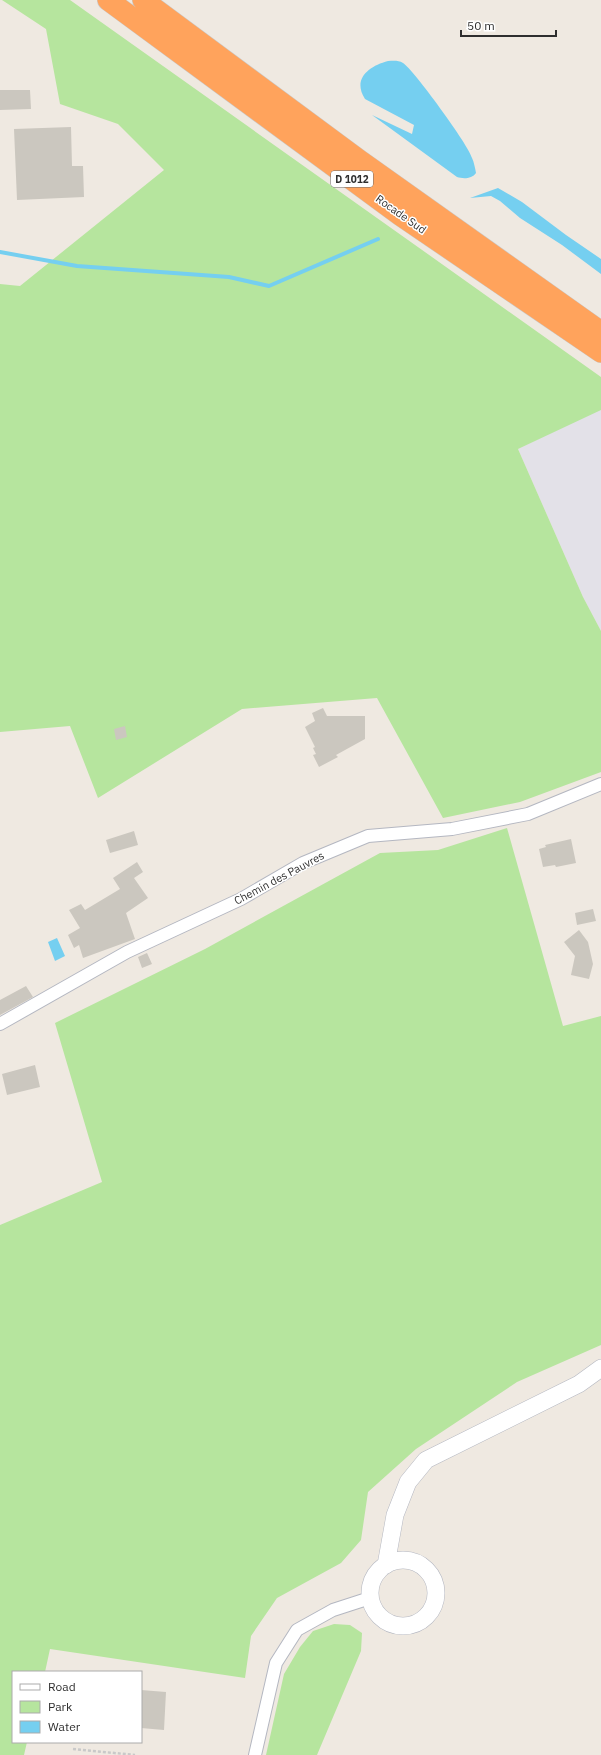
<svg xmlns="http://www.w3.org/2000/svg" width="601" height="1755" viewBox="0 0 601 1755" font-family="'IBM Plex Sans',sans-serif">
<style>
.industrial{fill:#e3e1e8}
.green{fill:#b6e59e}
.water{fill:#75cff0}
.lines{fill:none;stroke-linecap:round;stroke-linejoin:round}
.stream{stroke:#75cff0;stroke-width:4}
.building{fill:#cbc7bf}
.street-casing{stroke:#b4b7c1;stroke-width:14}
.secondary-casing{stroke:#b4b7c1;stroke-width:18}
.highway-casing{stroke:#c9c9c9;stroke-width:22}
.path{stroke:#c9c9c9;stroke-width:2.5;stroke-dasharray:3 2;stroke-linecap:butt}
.street{stroke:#fff;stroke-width:12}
.secondary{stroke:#fff;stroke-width:17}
.highway{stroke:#ffa35c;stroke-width:21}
.labels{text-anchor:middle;stroke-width:3;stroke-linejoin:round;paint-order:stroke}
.shield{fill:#fff;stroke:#6d6d6d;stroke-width:1}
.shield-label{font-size:10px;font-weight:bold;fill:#2e2e2e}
.street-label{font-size:11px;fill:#2e2e2e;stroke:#fff}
</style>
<rect width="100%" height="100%" fill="#efe9e1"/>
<path class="industrial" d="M600,409L601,410V631L583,597L518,449Z"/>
<path class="green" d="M2,0H70L601,377V410L518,449L583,597L601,631V772L520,802L443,818L377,698L242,709L98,798L70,726L0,732V284L20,286L164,170L118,124L60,104L46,29Z
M507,828L563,1026L601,1016V1345L517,1382L416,1449L368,1492L361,1540L341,1563L277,1598L251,1636L245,1678L50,1649L45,1672H13V1742H27L24,1755H0V1225L102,1182L55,1023L205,949L380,853L438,850Z
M334,1624L350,1625L362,1633L361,1651L317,1755H266L284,1674L300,1647L313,1631Z"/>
<path class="water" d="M388,61C393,61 398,60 403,63C413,69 470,147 472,158C474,162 475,168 476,173C472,179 463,179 457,177L372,115L412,134L414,125L365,99C352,79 369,66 388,61Z
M498,188L522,202L566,235L601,259V274L562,245L520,218L500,201L491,196L470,198Z
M57,938L65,956L55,961L48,942Z"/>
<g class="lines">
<path class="stream" d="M0,252L77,266L229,277L269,286L378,239"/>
</g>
<path class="building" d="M0,90H30L31,109L0,110Z
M71,127L72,166H83L84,197L17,200L14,129Z
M323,708L327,716H365V739L336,755L338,757L319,767L313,755L316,754L313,748L315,747L305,727L315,721L312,713Z
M125,726L127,737L116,740L114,729Z
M134,831L138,845L110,853L106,840Z
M571,839L576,863L556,867L555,865L543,867L539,849L546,847L545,845Z
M137,862L143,872L134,878L148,898L126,913L135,939L83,958L79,945L74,948L68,935L80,928L69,910L81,904L85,910L120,889L113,878Z
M593,909L596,921L577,925L575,913Z
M579,930L588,942L593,964L589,979L571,975L575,956L564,942Z
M147,953L152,964L142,968L138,957Z
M26,986L33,997L0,1015V1000Z
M35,1065L40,1087L7,1095L2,1074Z
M141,1690L166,1692L164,1730L141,1728Z"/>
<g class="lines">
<defs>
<path id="street" d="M0,1024L127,952L241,899L303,863L368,836L452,829L528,814L601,784
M255,1755L276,1663L297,1630L333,1610L370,1598"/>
<path id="secondary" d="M370 1593a33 33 0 1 1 66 0a33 33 0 1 1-66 0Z
M386,1565L395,1515L408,1482L426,1460L579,1384L601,1368"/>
<path id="highway" d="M108,0L400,215L601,352
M143,0L359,160L601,332"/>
</defs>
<use href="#street" class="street-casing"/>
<use href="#secondary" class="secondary-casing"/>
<use href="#highway" class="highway-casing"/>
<path class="path" d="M73,1749L135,1755"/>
<use href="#street" class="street"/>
<use href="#secondary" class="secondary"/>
<use href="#highway" class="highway"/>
</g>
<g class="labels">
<rect class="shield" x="331" y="171" width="42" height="16" rx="3"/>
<g class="shield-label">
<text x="352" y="183">D 1012</text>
</g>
<g class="street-label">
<text transform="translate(401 214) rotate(35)" y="4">Rocade Sud</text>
<text transform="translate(279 878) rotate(-28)" y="4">Chemin des Pauvres</text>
</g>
</g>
<rect x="12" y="1671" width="130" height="72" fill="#ffffff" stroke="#ababab"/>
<rect x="20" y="1684" width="20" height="6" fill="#ffffff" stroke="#ababab"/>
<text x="48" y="1691" font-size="12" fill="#2e2e2e">Road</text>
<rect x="20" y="1701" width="20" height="12" fill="#b6e59e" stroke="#ababab"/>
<text x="48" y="1711" font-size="12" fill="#2e2e2e">Park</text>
<rect x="20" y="1721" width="20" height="12" fill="#75cff0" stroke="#ababab"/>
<text x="48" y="1731" font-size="12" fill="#2e2e2e">Water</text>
<path d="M461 30v6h95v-6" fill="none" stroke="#2e2e2e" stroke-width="2"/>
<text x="467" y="30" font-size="12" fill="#2e2e2e" stroke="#ffffff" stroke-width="3" paint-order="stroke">50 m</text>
</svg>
